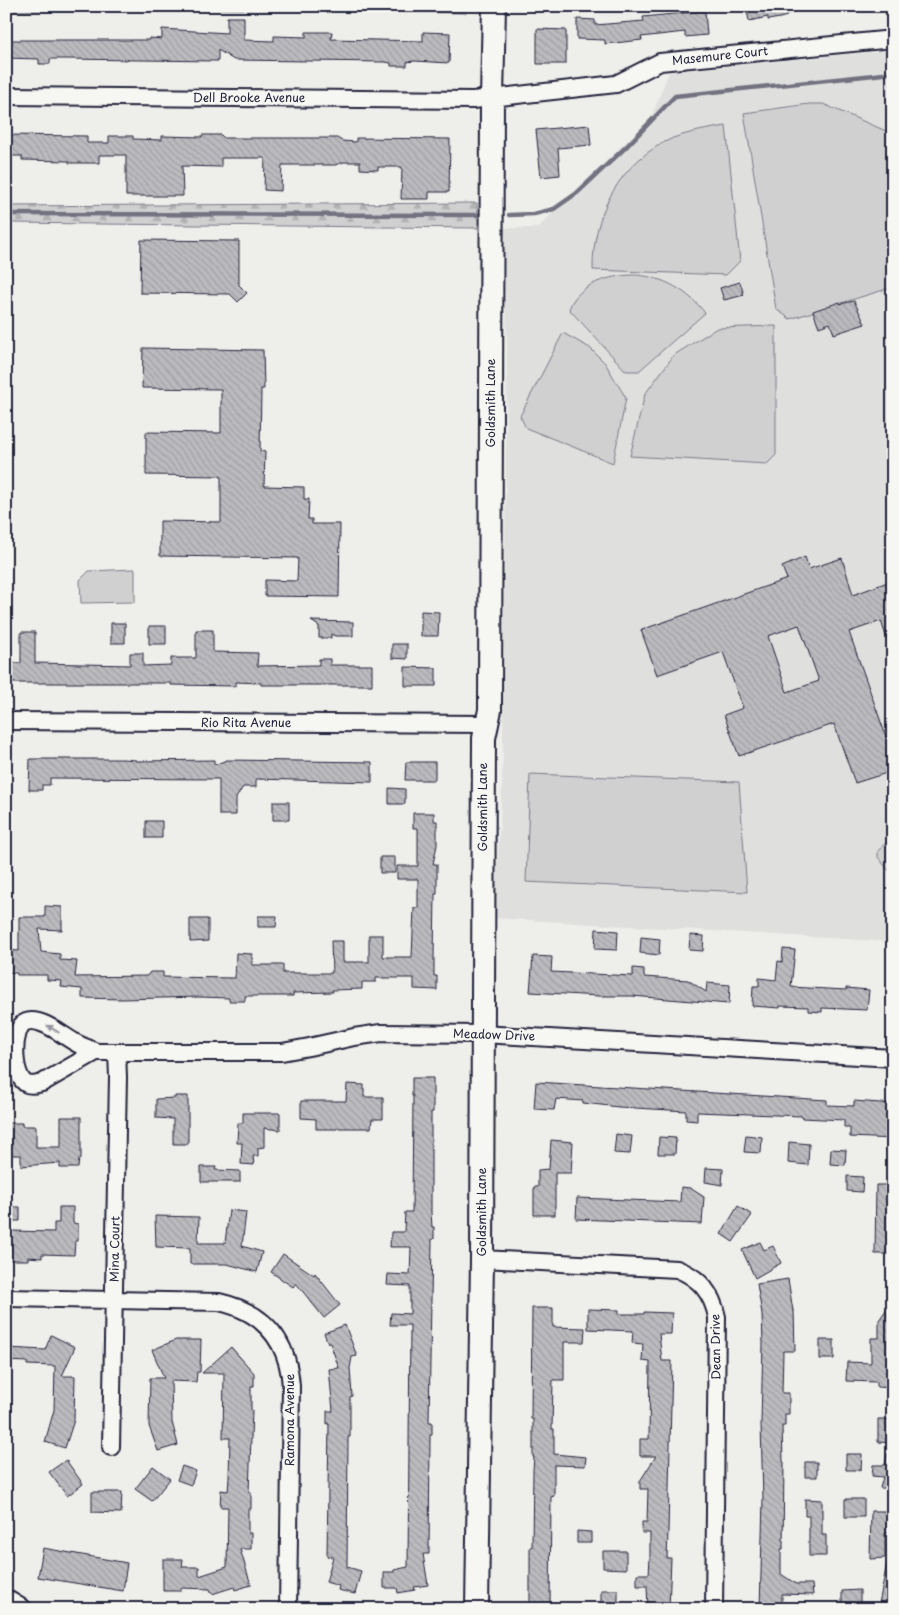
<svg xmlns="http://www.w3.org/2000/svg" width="899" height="1615" viewBox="0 0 899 1615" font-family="'Playpen Sans',sans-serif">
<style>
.built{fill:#dfdfde}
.green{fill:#d0d0d1;stroke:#797986}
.forest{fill:url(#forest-firs);stroke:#797986}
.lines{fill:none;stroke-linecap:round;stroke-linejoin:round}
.stream{stroke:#727281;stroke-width:4.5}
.building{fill:url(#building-back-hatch);stroke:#22223b;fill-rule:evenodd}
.street-casing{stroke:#22223b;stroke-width:20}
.secondary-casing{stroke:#22223b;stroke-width:26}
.street{stroke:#f6f6f2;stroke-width:16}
.secondary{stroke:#f6f6f2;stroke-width:22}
.oneway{fill:#9797a0}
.labels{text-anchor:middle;stroke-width:4.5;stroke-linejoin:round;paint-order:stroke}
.street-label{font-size:12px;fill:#22223b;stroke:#f6f6f2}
</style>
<defs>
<pattern id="forest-firs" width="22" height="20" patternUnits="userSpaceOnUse" patternTransform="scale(1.25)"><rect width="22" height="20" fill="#d0d0d1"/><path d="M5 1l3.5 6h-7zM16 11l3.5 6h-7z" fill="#b2b2b4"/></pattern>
<pattern id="building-back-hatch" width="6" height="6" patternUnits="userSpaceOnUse" patternTransform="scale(1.25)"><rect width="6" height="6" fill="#bbbbbf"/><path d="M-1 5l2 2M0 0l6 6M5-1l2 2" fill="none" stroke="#a0a0a5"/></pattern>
</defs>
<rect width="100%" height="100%" fill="#eeeeeb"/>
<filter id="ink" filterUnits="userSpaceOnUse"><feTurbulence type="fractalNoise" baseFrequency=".02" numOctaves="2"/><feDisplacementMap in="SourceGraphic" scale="10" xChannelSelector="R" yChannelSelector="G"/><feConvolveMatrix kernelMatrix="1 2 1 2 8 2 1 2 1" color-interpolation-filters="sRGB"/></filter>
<g filter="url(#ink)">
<path class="built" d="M893,50V942L494,918L502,787L503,743L507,344L503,228H538L559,206L651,118L669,72Z"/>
<path class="green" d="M809,104H823L893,134V287L790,319L776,309L744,113Z
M726,126L740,261L726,275L593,270C592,214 620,161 673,138C690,132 708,129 726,126Z
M636,275C664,277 688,291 705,313L639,371H626L569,309C578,283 611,275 636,275Z
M776,326V455L767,464L630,456L645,394L674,355L717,328Z
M563,333L590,348L605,363L626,398L613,463L526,428L520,416Z
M135,569V602L81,603L80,580L89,571Z
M530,774L739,782L747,892L526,882Z
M893,835V872L888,870L878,857V851Z"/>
<path class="forest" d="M6,6H466V13L102,7L6,12Z
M477,203L478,228L6,223V206Z"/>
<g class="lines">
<path class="stream" d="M286,6H318
M6,214L480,215
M509,215L534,214L554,209L577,193L627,146L675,96L893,73"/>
</g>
<path class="building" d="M746,6H795V12L786,14L787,16L780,18L768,20V17L749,21Z
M705,11L707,35L685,37V32L641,37L642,40L605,44V40L577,39V19L595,20V25L644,21L643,17Z
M227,17H244V40L274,41V36L306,37V32H332L331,39L423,41V32L450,33L449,63L415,61L407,62V66H391V63L385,62L234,60L218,50V61L66,59H50V64H39V59L6,58V40H149V38L162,39V29L227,33Z
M537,29L566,30V64H537Z
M589,125L591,145L558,148L560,175L541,177L536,130Z
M6,135L87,136V143H109V136H133V139L162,140V136L202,137V135H221L224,138H337L342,141L356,142V138L450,139L449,192H429V199H401L402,167H378V170L360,169V162H344L335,165H282L281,191L264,190L265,158H221V167L182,166L183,196H126V155H99V163H69V161L22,160V156H6Z
M141,240L239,241V285L247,293L238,302L230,294L140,293Z
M740,282L744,295L724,300L720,288Z
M854,301L865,324L834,334L830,323L819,327L813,311L840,302V304Z
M143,348L263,350L264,389H261L260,451L265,452L264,486L304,487V499H309L308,519H312V524H340L339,597L265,596V580L297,581L298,558L160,556V521L221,522V476L146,475V432L221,433V389L142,388Z
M805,557L809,569L842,558L853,595L893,580V651H891L881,621L849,632L893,756V771L855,783L834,724L739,756L724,715L743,708L723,652L657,675L641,630L787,579L782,567ZM799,625L819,681L787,692L768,636Z
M421,611L439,612L438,636H421Z
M311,621L353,622V636H335L331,634V638H319V626Z
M111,623H125V643H111Z
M149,626H166V644H149Z
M196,630H213V652L258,653L257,666L319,665V659H330V665H372V685H261V683L236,682V686L171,685V683H6V663H21V632H35V663L130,665V653H143V666L171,665V658H196Z
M392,644H407V659L392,658Z
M405,667L436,668V686H405Z
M30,759H123L136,760V761L214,760V765L227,760L372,762V782L256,779V787H243L236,798V815H219V779L50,778V785H42V790H29Z
M406,762H435V780H405Z
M389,788L405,789V804H389Z
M273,802H289V820H273Z
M413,813H434V821H437V845L433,864H437V894H435L434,956V976H437V990L414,989V978H376V982H362V989L332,990L333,992L293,993V996H245V1001H229V998L200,997L122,999L82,998V989L61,987L62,981L47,980V975H17V973L6,972V950L19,951V917H45V906L62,907V930L39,929L41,952L60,954V960L77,961L75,977L147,976L150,972H163V977L235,978L236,953L252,954V965H283V973H332L331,941H343V962H369V935H383V957H412L414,908H418V879H397V866H418V828H413Z
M146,821H162V838H146Z
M380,857H395V873H380Z
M258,916H277L276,927H258Z
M190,919H208V941L190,942Z
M596,929L618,931L617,950L595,949Z
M690,935L704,936L703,951L689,950Z
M641,937L660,939L659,955L640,953Z
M783,949L795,950L791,987L846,990V988L869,990L867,1010L822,1008V1012L808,1011V1007L780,1006V1008L752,1006L753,986H759V978L776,980L778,961L782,962Z
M533,956L552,957L551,972L633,976V968L644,969V977L688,980L706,992L707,983L730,985L729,1004L632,996H599L530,992Z
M412,1078H433V1112H431V1212L432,1227H434V1239H432L429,1422H432V1435H430L429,1554H423L428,1585L414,1587L415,1590L398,1593L397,1588H384V1572H394V1570L408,1567L410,1325H390L391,1313L410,1314V1286L387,1285L388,1274L410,1275L411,1247H390L391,1232H404L405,1212H412L413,1096H412Z
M536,1082L827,1100V1105L854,1106V1101L893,1104V1139L850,1137V1127H844V1120L802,1118V1116L697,1112V1121L686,1120V1111L619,1107L583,1103V1101L556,1099L554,1110L534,1109Z
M347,1084L364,1085V1097H383V1119H372L371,1128H337V1129H316V1119L301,1118V1101H346Z
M175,1096H188V1144H173V1119L156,1118V1099L175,1098Z
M243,1113H280V1130L264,1128V1147L258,1148V1156H253L254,1165L241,1164L242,1143H237L238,1123H243Z
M61,1117H81V1159H79L78,1168H60V1163L21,1166V1155H8L9,1153H6L7,1123H22V1126H36V1147H61Z
M616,1134L632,1136L630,1154L614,1153Z
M746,1135L762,1137L761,1153L744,1152Z
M659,1137L676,1138L675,1154H658Z
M551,1140L573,1142L571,1173H555V1215H534V1187H538V1170L549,1169Z
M789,1142L809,1144L808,1165L788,1163Z
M831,1149L846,1150L845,1165L830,1164Z
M201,1167H216L215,1170L240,1171V1182H201Z
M706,1168L723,1169L722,1185L705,1182Z
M847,1176L863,1177L862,1192L847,1191Z
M876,1185H893V1254H875Z
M681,1187L690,1188L704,1197L702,1224L576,1219L577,1198L680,1202Z
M738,1206L752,1215L733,1242L721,1234Z
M6,1207H20V1221H6Z
M59,1207H73V1223L78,1224V1241H75L74,1255L42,1254V1258L28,1257V1260H10L11,1231L54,1232V1223H59Z
M229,1210L246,1212L242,1246L262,1252L257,1272L227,1264H190V1248L156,1247L155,1216L199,1217L198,1243H225Z
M760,1242L764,1250L773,1246L781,1263L755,1278L742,1250Z
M283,1254L314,1275L315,1273L340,1305L324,1318L296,1283L293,1287L271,1272Z
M788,1279L793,1311H794L795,1351H783L782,1393H789V1414H785V1426H782L783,1462H784L783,1549H781V1574L796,1584H812L813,1595L782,1594V1609H760L763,1500L761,1423L763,1343L762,1314L757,1284Z
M893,1300V1388L877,1387V1382L846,1381L847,1362L871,1363V1338H879V1320Z
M532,1308H553V1327L585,1328L584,1342H564V1380H553L552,1429H554V1454L586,1457L585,1466L554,1465V1496L551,1497L550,1609H530V1547H532L533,1470L534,1457H533V1419H531Z
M588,1309L619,1310V1314H644V1312L672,1313L671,1334H659L662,1361H672L668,1531L667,1558H671L669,1609H648L647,1586H637V1574H649L650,1558V1533H642V1522H647L648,1489H640V1481L656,1456H640V1439H649L650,1362L642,1361L643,1344L632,1343L633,1331L588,1329Z
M345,1325L357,1356L352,1357L350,1368L352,1396L350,1397V1437H348L347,1567L361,1571L355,1594L338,1590L339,1586L326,1582L333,1557L327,1556L329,1424H327V1411H333L329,1369L339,1368L330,1343H328L324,1333Z
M51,1335L75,1347L62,1376H75L74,1420L65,1448L45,1442L54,1410L55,1366L27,1365V1362L6,1361L7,1348L45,1350Z
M176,1340H201L200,1372H197L196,1382L171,1381L172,1422L178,1445L158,1451L149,1426L150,1378H164L152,1350Z
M820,1340H834V1359H820Z
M231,1347L254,1373V1386H251V1410H252L249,1492H251V1509H248V1533H251V1549H240L251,1585L235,1590L234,1587L212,1594L210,1589L181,1588V1591H163V1559H183L182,1567H199V1576L227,1567L228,1507H220L221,1490L228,1491L229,1478L230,1438H223L224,1373H202Z
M878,1419H893V1443L878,1442Z
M846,1454H862L861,1470H846Z
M887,1454H893V1488H880L883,1477L872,1476L873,1465H885Z
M66,1460L83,1484L67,1496L49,1472Z
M805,1462H817V1477H805Z
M153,1466L170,1479L152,1501L135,1489Z
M182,1466L196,1471L191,1485L177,1480Z
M92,1492H122L121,1513L92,1512Z
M805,1499L822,1500V1535H826V1556H809V1516H805Z
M845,1499H864V1517H845Z
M871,1511H893V1533H885V1558L870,1559Z
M577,1531L591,1532V1543H577Z
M43,1548L127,1563L123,1591L38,1577Z
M603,1551H626V1569L603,1568Z
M887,1563H893V1609H878Z
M601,1590H618V1608H601Z
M860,1590V1609H842V1591Z"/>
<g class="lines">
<defs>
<path id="street" d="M6,96L473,100L616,84L660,62L893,39
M6,721L487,724
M96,1052L42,1083C37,1084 32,1086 27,1084C12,1078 11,1027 26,1022C41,1016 64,1037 78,1044C84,1047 90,1049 96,1052H282L309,1047L354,1037L381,1033L482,1034L893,1058
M482,1259L677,1269C700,1278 712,1293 717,1317L714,1609
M6,1298L219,1302C264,1312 288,1340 291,1386L288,1609
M111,1447L118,1077L117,1052
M6,1598L24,1609"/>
<path id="secondary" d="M477,1609L482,1259L484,738L490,710L492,98L494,6"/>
</defs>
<use href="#street" class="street-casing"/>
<use href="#secondary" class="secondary-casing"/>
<use href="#street" class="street"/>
<use href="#secondary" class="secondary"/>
</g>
<defs><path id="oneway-solid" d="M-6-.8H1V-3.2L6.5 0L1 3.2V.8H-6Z" transform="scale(1.25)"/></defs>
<use class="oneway" href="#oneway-solid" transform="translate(53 1029) rotate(-149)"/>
</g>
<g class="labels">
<g class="street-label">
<text transform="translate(720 56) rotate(-6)" y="4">Masemure Court</text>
<text x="249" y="102">Dell Brooke Avenue</text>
<text transform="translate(491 403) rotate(-90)" y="4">Goldsmith Lane</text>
<text x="246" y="727">Rio Rita Avenue</text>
<text transform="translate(483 807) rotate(-90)" y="4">Goldsmith Lane</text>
<text transform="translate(494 1035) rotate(2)" y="4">Meadow Drive</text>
<text transform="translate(482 1212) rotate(-90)" y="4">Goldsmith Lane</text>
<text transform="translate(115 1249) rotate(-89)" y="4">Mina Court</text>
<text transform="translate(716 1347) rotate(-91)" y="4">Dean Drive</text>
<text transform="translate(290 1420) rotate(-90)" y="4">Ramona Avenue</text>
</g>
</g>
<rect width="899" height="1615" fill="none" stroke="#f6f6f2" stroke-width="25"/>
<rect x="12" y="12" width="874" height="1590" fill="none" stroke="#22223b" stroke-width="2" filter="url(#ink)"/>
</svg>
